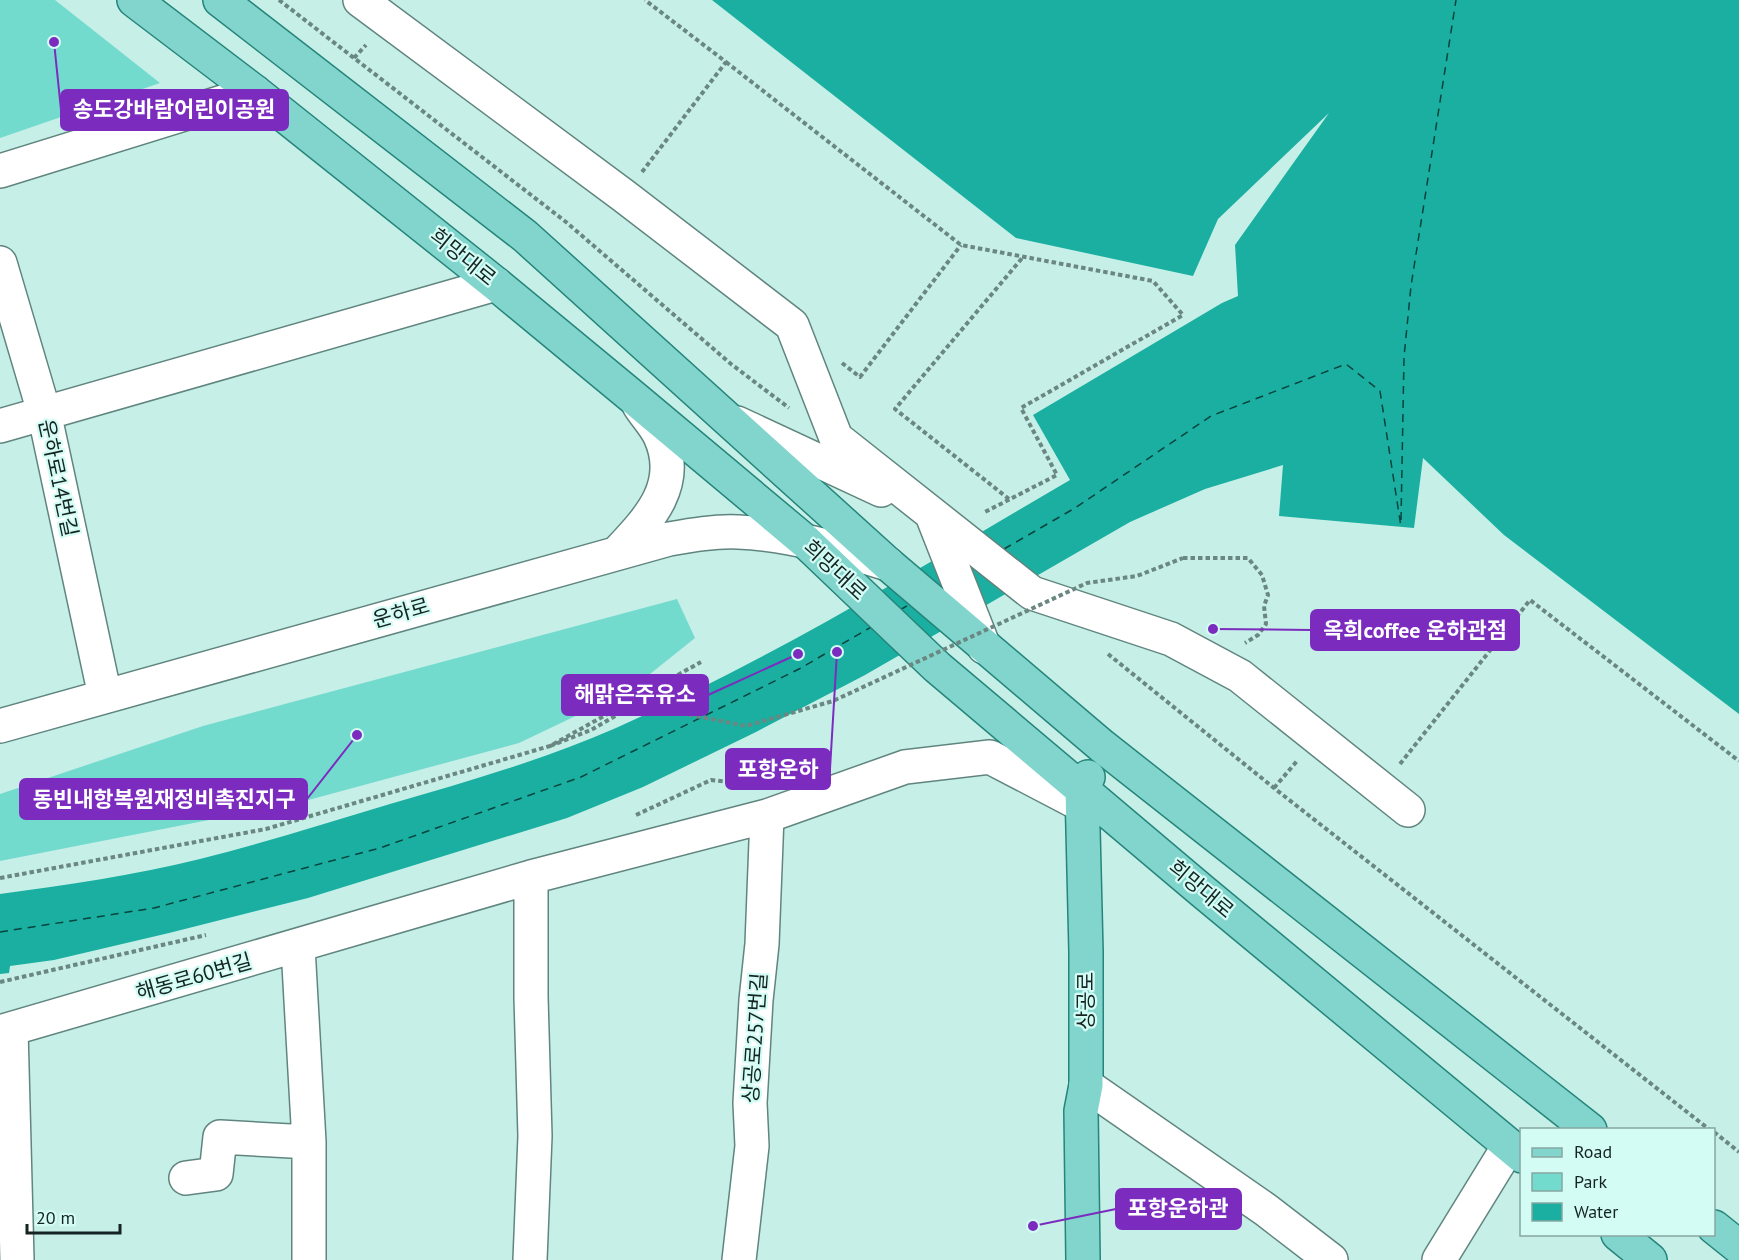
<svg xmlns="http://www.w3.org/2000/svg" width="1739" height="1260" viewBox="0 0 1739 1260" font-family="'PT Sans','Noto Sans KR',sans-serif">
<style>
.green{fill:#73dbcd}
.water{fill:#1aafa0}
.lines{fill:none;stroke-linecap:round;stroke-linejoin:round}
.ferry{stroke:#07443e;stroke-width:1.5;stroke-dasharray:8 6;stroke-linecap:butt}
.minor-casing{stroke:#60857f;stroke-width:36}
.major-casing{stroke:#25857a;stroke-width:36}
.path{stroke:#6b8782;stroke-width:4;stroke-dasharray:4.5 3;stroke-linecap:butt}
.minor{stroke:#fff;stroke-width:33}
.major{stroke:#82d5cc;stroke-width:33}
.path-bridge{stroke:#6b8782;stroke-width:4;stroke-dasharray:4.5 3;stroke-linecap:butt}
.labels{text-anchor:middle;stroke-width:4.5;stroke-linejoin:round;paint-order:stroke}
.street-label{font-size:21px;fill:#152422;stroke:#d3fcf5}
.leader{fill:none;stroke:#7b2cbf;stroke-width:2}
.callout-dot{fill:#7b2cbf;stroke:#d3fcf5;stroke-width:2}
.callout{fill:#7b2cbf;stroke:#7b2cbf;stroke-width:2}
.callout-label{font-size:22px;text-anchor:middle;font-weight:bold;fill:#fff}
</style>
<rect width="100%" height="100%" fill="#c6efe8"/>
<path class="green" d="M0,0H55L160,83L0,138Z
M677,599L695,638L630,690L519,743L301,802L0,861V794L203,726Z"/>
<path class="water" d="M712,0H1739V714L1504,535L1423,458L1414,528L1279,516L1283,465L1205,489L1130,522L865,675L756,732L643,787L567,818L308,898L169,933L54,960L10,966L9,973L0,974V894C67,885 135,875 200,859C264,843 327,823 390,804C466,782 543,760 616,728C774,658 921,567 1070,480L1033,415L1222,303L1238,296L1235,245L1329,113L1218,219L1193,276L1016,238Z"/>
<g class="lines">
<path class="ferry" d="M1401,520L1404,357L1411,286L1456,0
M1004,549L1075,508L1211,416L1346,364L1380,391L1401,527
M900,610L912,603
M0,932L154,908L380,848L581,777L799,669L873,626"/>
<defs>
<path id="minor" d="M360,0L624,196L792,325L836,438L1032,593L1171,639L1240,676L1408,810
M0,171L255,92
M0,263L44,412L105,696
M737,423L881,490
M0,426L496,284
M932,515L984,647
M619,551C650,518 682,484 660,436C655,425 645,415 639,405
M0,726L669,539C692,535 715,531 738,532C788,534 840,549 888,564
M298,947L309,1142V1260
M11,1029L17,1260
M0,1032L531,877L767,816L905,767L990,757L1082,805
M1086,1085L1266,1210L1331,1260
M186,1178L216,1174L220,1137L309,1142
M530,1260L535,1136L531,997V877
M739,1260L752,1146L750,1103L756,1000L762,944L767,816
M1439,1260L1509,1146"/>
<path id="major" d="M134,0L255,92L496,284L634,398L806,542L937,667L1201,890L1522,1156
M220,0L525,236L888,564L1102,746L1590,1130
M1714,1227L1739,1247
M1618,1234L1650,1260
M1083,1260L1081,1111L1086,1085V952L1082,789L1088,777"/>
</defs>
<use href="#minor" class="minor-casing"/>
<use href="#major" class="major-casing"/>
<path class="path" d="M279,0L566,222L731,364L789,408
M354,58L366,45
M726,62L961,245L1153,281L1183,315L1021,408L1057,475L983,513
M642,172L726,62L645,0
M842,363L860,377L961,245
M1009,499L895,409L1023,257
M1183,558H1248L1262,575L1268,595L1264,606L1266,624L1258,635L1245,643
M1108,654L1274,788L1710,1130
M1400,764L1530,600L1739,761
M1274,788L1297,761
M636,815L711,780L752,784
M0,878L266,829L550,746L701,662
M0,982L206,935
M1714,1132L1739,1152"/>
<use href="#minor" class="minor"/>
<use href="#major" class="major"/>
<path class="path-bridge" d="M550,746L591,730L636,704L746,726L833,701L1087,583L1137,576L1183,558"/>
</g>
<g class="labels">
<g class="street-label">
<text transform="translate(463 257) rotate(39)" y="7">희망대로</text>
<text transform="translate(58 478) rotate(78)" y="7">운하로14번길</text>
<text transform="translate(835 570) rotate(43)" y="7">희망대로</text>
<text transform="translate(401 613) rotate(-16)" y="7">운하로</text>
<text transform="translate(1201 889) rotate(40)" y="7">희망대로</text>
<text transform="translate(194 977) rotate(-16)" y="7">해동로60번길</text>
<text transform="translate(1086 1001) rotate(-90)" y="7">상공로</text>
<text transform="translate(755 1038) rotate(-86)" y="7">상공로257번길</text>
</g>
</g>
<path class="leader" d="M54 42L61 110M1213 629L1311 630M798 654L708 695M837 652L830 769M357 735L307 799M1033 1226L1116 1209"/>
<g class="callout-dot">
<circle cx="54" cy="42" r="6"/>
<circle cx="1213" cy="629" r="6"/>
<circle cx="798" cy="654" r="6"/>
<circle cx="837" cy="652" r="6"/>
<circle cx="357" cy="735" r="6"/>
<circle cx="1033" cy="1226" r="6"/>
</g>
<g class="callout">
<rect x="61" y="90" width="227" height="40" rx="6"/>
<rect x="1311" y="610" width="208" height="40" rx="6"/>
<rect x="562" y="675" width="146" height="40" rx="6"/>
<rect x="726" y="749" width="104" height="40" rx="6"/>
<rect x="20" y="779" width="287" height="40" rx="6"/>
<rect x="1116" y="1189" width="125" height="40" rx="6"/>
</g>
<g class="callout-label">
<text x="174" y="117">송도강바람어린이공원</text>
<text x="1415" y="638">옥희coffee 운하관점</text>
<text x="635" y="702">해맑은주유소</text>
<text x="778" y="777">포항운하</text>
<text x="164" y="807">동빈내항복원재정비촉진지구</text>
<text x="1178" y="1216">포항운하관</text>
</g>
<rect x="1520" y="1128" width="195" height="108" fill="#d3fcf5" stroke="#87a6a1" stroke-width="1.5"/>
<rect x="1532" y="1148" width="30" height="9" fill="#82d5cc" stroke="#87a6a1" stroke-width="1.5"/>
<text x="1574" y="1158" font-size="18" fill="#152422">Road</text>
<rect x="1532" y="1173" width="30" height="18" fill="#73dbcd" stroke="#87a6a1" stroke-width="1.5"/>
<text x="1574" y="1188" font-size="18" fill="#152422">Park</text>
<rect x="1532" y="1203" width="30" height="18" fill="#1aafa0" stroke="#87a6a1" stroke-width="1.5"/>
<text x="1574" y="1218" font-size="18" fill="#152422">Water</text>
<path d="M27 1224v9h93v-9" fill="none" stroke="#152422" stroke-width="3"/>
<text x="36" y="1224" font-size="18" fill="#152422" stroke="#d3fcf5" stroke-width="4.5" paint-order="stroke">20 m</text>
</svg>
